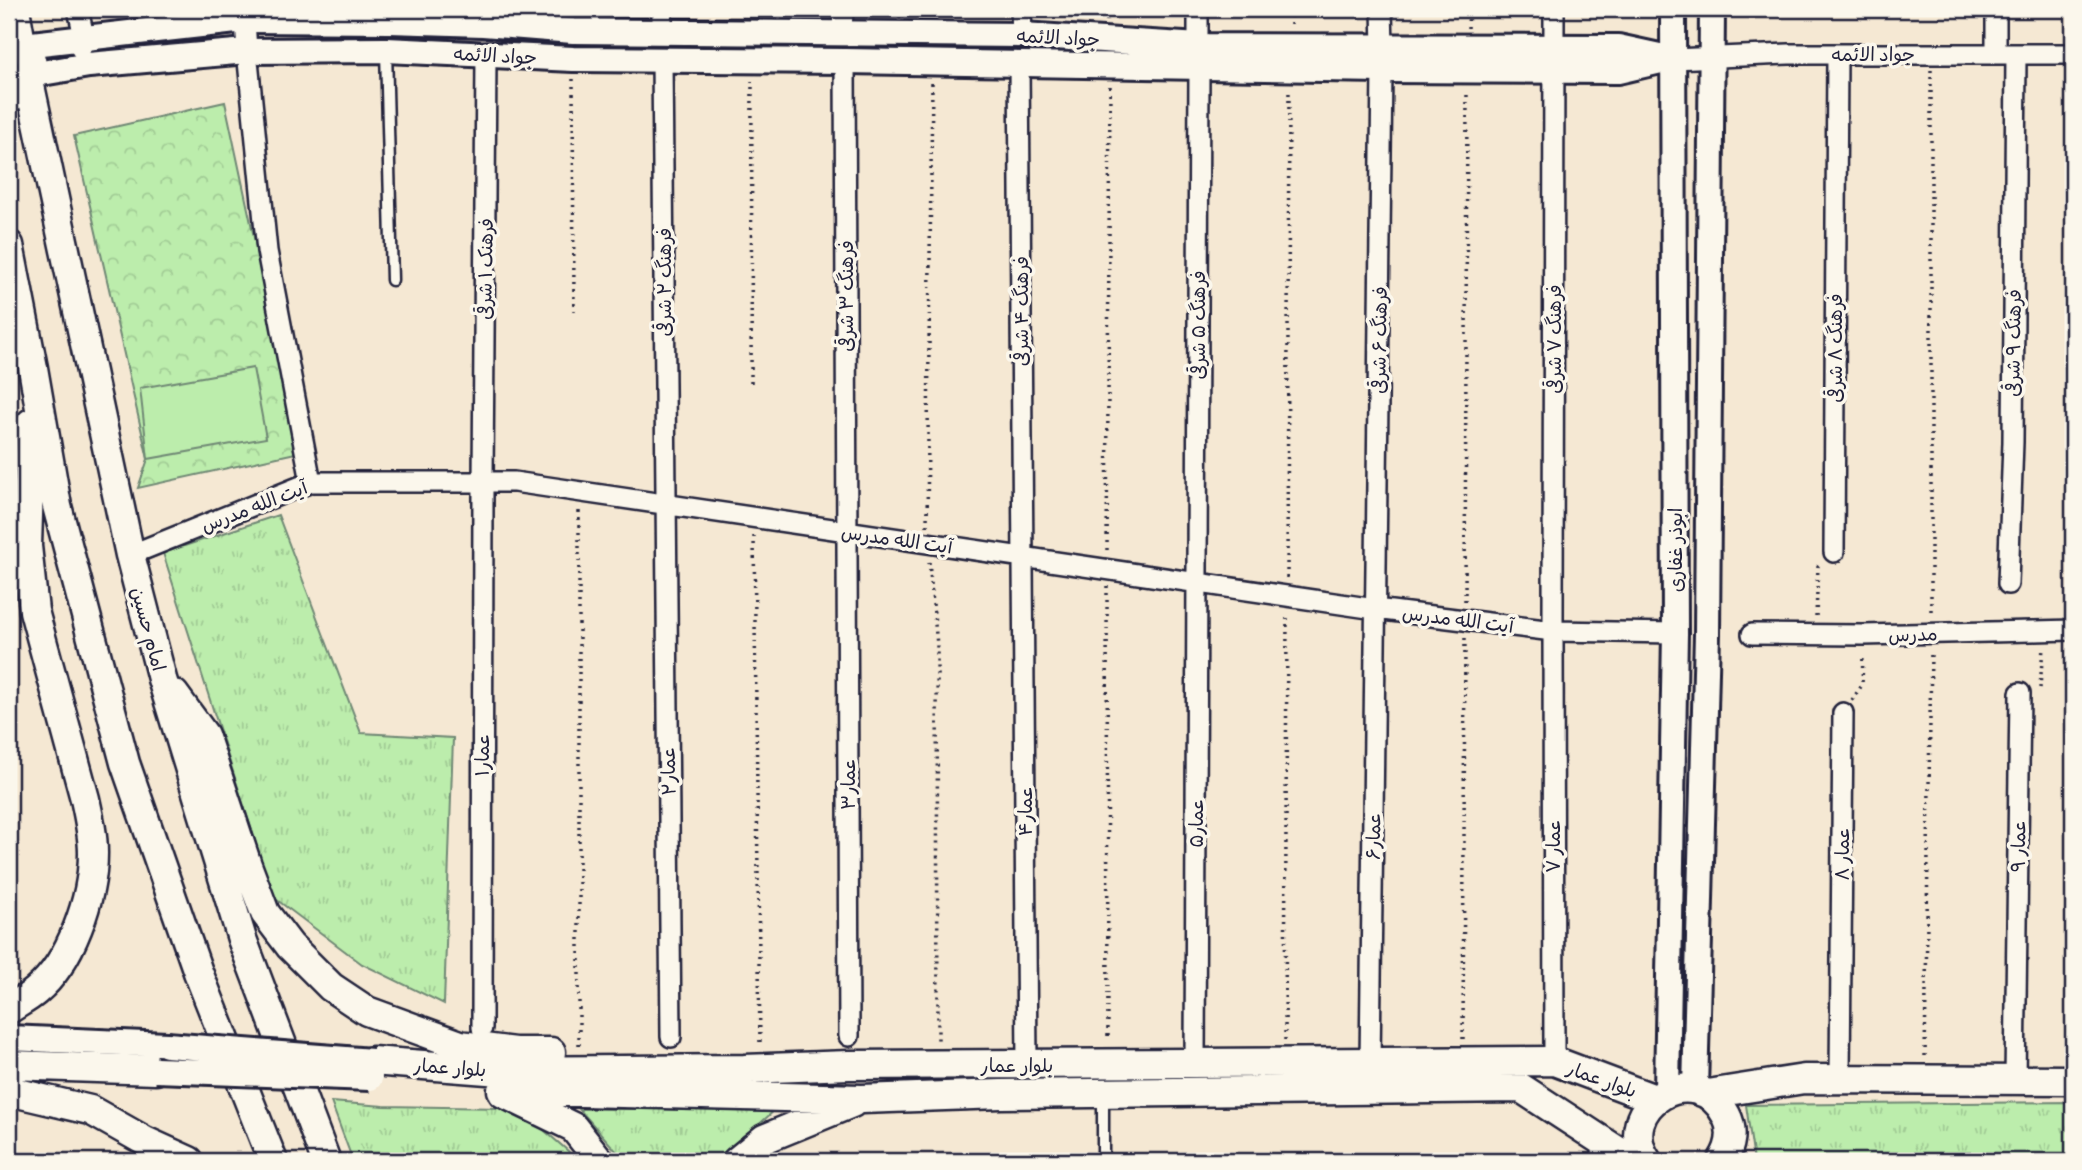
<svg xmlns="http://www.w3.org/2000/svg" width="2082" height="1170" viewBox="0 0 2082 1170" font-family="Pangolin,'Playpen Sans Arabic',sans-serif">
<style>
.grass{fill:url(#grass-tufts);stroke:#6f8874;stroke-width:2}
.park{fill:url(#park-crowns);stroke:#6f8874;stroke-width:2}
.garden{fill:#bcedac;stroke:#6f8874;stroke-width:2}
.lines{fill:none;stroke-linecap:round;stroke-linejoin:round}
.service-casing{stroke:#22223b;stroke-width:15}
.minor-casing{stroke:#22223b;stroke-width:24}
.tertiary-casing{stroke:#22223b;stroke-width:30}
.secondary-casing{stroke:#22223b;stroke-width:33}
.path{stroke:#22223b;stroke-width:3.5;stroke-dasharray:2 5;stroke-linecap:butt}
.service{stroke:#fbf7ec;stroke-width:10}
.minor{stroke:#fbf7ec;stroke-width:19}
.tertiary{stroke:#fbf7ec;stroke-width:24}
.secondary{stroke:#fbf7ec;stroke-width:28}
.tertiary-bridge-casing{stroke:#22223b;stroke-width:30;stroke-linecap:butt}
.tertiary-bridge{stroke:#fbf7ec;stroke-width:24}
.labels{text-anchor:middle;stroke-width:7;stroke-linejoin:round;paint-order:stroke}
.street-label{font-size:19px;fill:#22223b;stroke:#fbf7ec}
</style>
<defs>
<pattern id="grass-tufts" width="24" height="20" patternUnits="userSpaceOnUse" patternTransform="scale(1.75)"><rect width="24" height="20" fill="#bcedac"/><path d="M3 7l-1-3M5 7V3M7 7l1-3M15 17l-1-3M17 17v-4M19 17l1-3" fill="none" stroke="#a1cb95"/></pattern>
<pattern id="park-crowns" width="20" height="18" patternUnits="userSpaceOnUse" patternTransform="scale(1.75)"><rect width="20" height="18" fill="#bcedac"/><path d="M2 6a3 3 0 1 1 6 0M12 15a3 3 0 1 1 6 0" fill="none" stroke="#a1cb95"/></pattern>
</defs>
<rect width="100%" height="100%" fill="#f5e8d3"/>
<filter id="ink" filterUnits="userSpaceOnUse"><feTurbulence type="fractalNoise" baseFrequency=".0143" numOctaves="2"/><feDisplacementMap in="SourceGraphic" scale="14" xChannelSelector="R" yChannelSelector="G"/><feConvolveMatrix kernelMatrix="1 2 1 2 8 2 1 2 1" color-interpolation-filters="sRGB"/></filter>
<g filter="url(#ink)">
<path class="grass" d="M278,515L361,733L453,738L444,1004L362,964L273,897L163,553Z
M331,1102L384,1106L502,1108L523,1112L568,1151L574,1161H353Z
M2073,1102V1161H1754L1746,1105Z
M579,1109H776L719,1161H625Z"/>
<path class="park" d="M225,102L300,452L138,488L148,459L74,136Z"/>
<path class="garden" d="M253,368L266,438L148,459L140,388Z"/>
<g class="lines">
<defs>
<path id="service" d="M386,50L392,280
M1103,1095V1161"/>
<path id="minor" d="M78,9L84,37L81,49
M247,9L245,20L247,51L267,251L311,482
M662,9V32
M1021,9L1022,35
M1198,9V45
M1382,9L1383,47
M1554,9L1553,631L1554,1061
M842,33L843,9
M1996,54V9
M1673,59L1789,54H2073
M662,60L671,1037
M845,61L849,1036
M1019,64L1027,1064
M1834,552L1837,54
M130,555L311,482H514L1375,609L1553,631L1675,633
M2008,584L2013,442L2016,54
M1752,634L1863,635L2073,630
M482,1028L483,482L486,55
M1370,1063L1382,70
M1195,1064L1199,68
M1840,1078L1843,713
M2015,1079L2020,693"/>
<path id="tertiary" d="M23,45L245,20L390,21L483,24L573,31L1022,35L1200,46L1618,47L1673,59
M30,75L89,65L247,51L386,50L573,59L845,61L1382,70L1618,71L1665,60
M9,1038L167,1045
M1695,1089L1707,634L1712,9
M1667,1091L1675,633L1673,9"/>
<path id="secondary" d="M15,9L21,43
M9,37C41,48 37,84 9,98
M29,81L130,555L162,679L242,939L326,1161
M9,245L33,368L57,506L125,763L198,972L273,1161
M174,694L204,735L247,865L265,913L290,946L331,987L367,1011L460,1045L515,1052H551
M9,1009C18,1003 28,998 36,991C71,962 93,898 93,853C93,835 89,817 85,799L34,611L27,546L31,423
M372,1061L500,1071L744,1069L849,1065L1554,1061L1655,1099
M9,1065L156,1070
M502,1090L862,1099L1001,1094L1521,1088L1633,1161
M9,1091L90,1110L145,1141L189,1161
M503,1093L573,1127L600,1161
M1708,1094L1804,1079L2073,1080
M737,1161L764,1139L852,1103
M1647,1161C1611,1107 1695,1056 1726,1115C1734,1130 1731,1147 1722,1161"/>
</defs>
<use href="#service" class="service-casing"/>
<use href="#minor" class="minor-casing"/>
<use href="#tertiary" class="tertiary-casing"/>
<use href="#secondary" class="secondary-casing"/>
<path class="path" d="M1291,9V24
M1107,21V9
M1468,28L1469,9
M1931,70V615
M573,79L574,311
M751,383L752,81
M579,511V1050
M927,526L932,82
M754,536L760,1046
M1107,550L1110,86
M929,562L937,645L938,1044
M1287,578L1289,89
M1107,586L1108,1040
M1465,601L1467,91
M1816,616L1818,566L1822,563
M2040,688L2043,647
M1852,700L1862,685L1863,655
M1463,1039L1465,637
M1285,1040L1287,614
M1925,1056L1931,651"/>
<use href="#service" class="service"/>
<use href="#minor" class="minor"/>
<use href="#tertiary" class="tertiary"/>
<use href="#secondary" class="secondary"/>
<defs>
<path id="tertiary-bridge" d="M167,1045L372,1061
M156,1070L370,1078"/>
</defs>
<use href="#tertiary-bridge" class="tertiary-bridge-casing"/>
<use href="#tertiary-bridge" class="tertiary-bridge"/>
</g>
</g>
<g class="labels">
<g class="street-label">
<text transform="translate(1058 37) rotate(3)" y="7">جواد الائمه</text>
<text x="1873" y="61">جواد الائمه</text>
<text transform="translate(495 55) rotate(3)" y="7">جواد الائمه</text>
<text transform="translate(485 269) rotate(-89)" y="7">فرهنک ۱ شرقی</text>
<text transform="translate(664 282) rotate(-90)" y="7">فرهنگ ۲ شرقی</text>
<text transform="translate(846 296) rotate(-90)" y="7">فرهنگ ۳ شرقی</text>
<text transform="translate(1021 311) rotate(-90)" y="7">فرهنگ ۴ شرقی</text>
<text transform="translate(1198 325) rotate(-90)" y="7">فرهنگ ۵ شرقی</text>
<text transform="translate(1554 339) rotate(-90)" y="7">فرهنگ ۷ شرقی</text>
<text transform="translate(1379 340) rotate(-89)" y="7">فرهنگ ۶ شرقی</text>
<text transform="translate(2013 343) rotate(-89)" y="7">فرهنگ ۹ شرقی</text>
<text transform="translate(1835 348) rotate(-90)" y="7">فرهنگ ۸ شرقی</text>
<text transform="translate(254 506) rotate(-21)" y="7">آیت الله مدرس</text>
<text transform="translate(897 539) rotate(8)" y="7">آیت الله مدرس</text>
<text transform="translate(1675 550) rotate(-90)" y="7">ابوذر غفاری</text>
<text transform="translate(1458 619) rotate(7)" y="7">آیت الله مدرس</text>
<text transform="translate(149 629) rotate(75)" y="7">امام حسین</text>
<text transform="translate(1913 634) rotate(-2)" y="7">مدرس</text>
<text transform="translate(482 755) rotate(-90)" y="7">عمار۱</text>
<text transform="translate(668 771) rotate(-91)" y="7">عمار۲</text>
<text transform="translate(848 784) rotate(-90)" y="7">عمار۳</text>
<text transform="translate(1025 811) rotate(-90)" y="7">عمار۴</text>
<text transform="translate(1196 823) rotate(-90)" y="7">عمار۵</text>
<text transform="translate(1373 836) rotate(-89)" y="7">عمار۶</text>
<text transform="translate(1553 846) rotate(-90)" y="7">عمار ۷</text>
<text transform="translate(2018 846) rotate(-89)" y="7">عمار ۹</text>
<text transform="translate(1842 854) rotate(-90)" y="7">عمار ۸</text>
<text x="1017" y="1072">بلوار عمار</text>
<text transform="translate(450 1067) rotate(4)" y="7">بلوار عمار</text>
<text transform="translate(1602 1079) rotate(20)" y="7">بلوار عمار</text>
</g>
</g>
<rect width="2082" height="1170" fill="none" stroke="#fbf7ec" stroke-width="35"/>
<rect x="18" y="18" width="2047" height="1135" fill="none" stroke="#22223b" stroke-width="2.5" filter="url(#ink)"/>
</svg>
